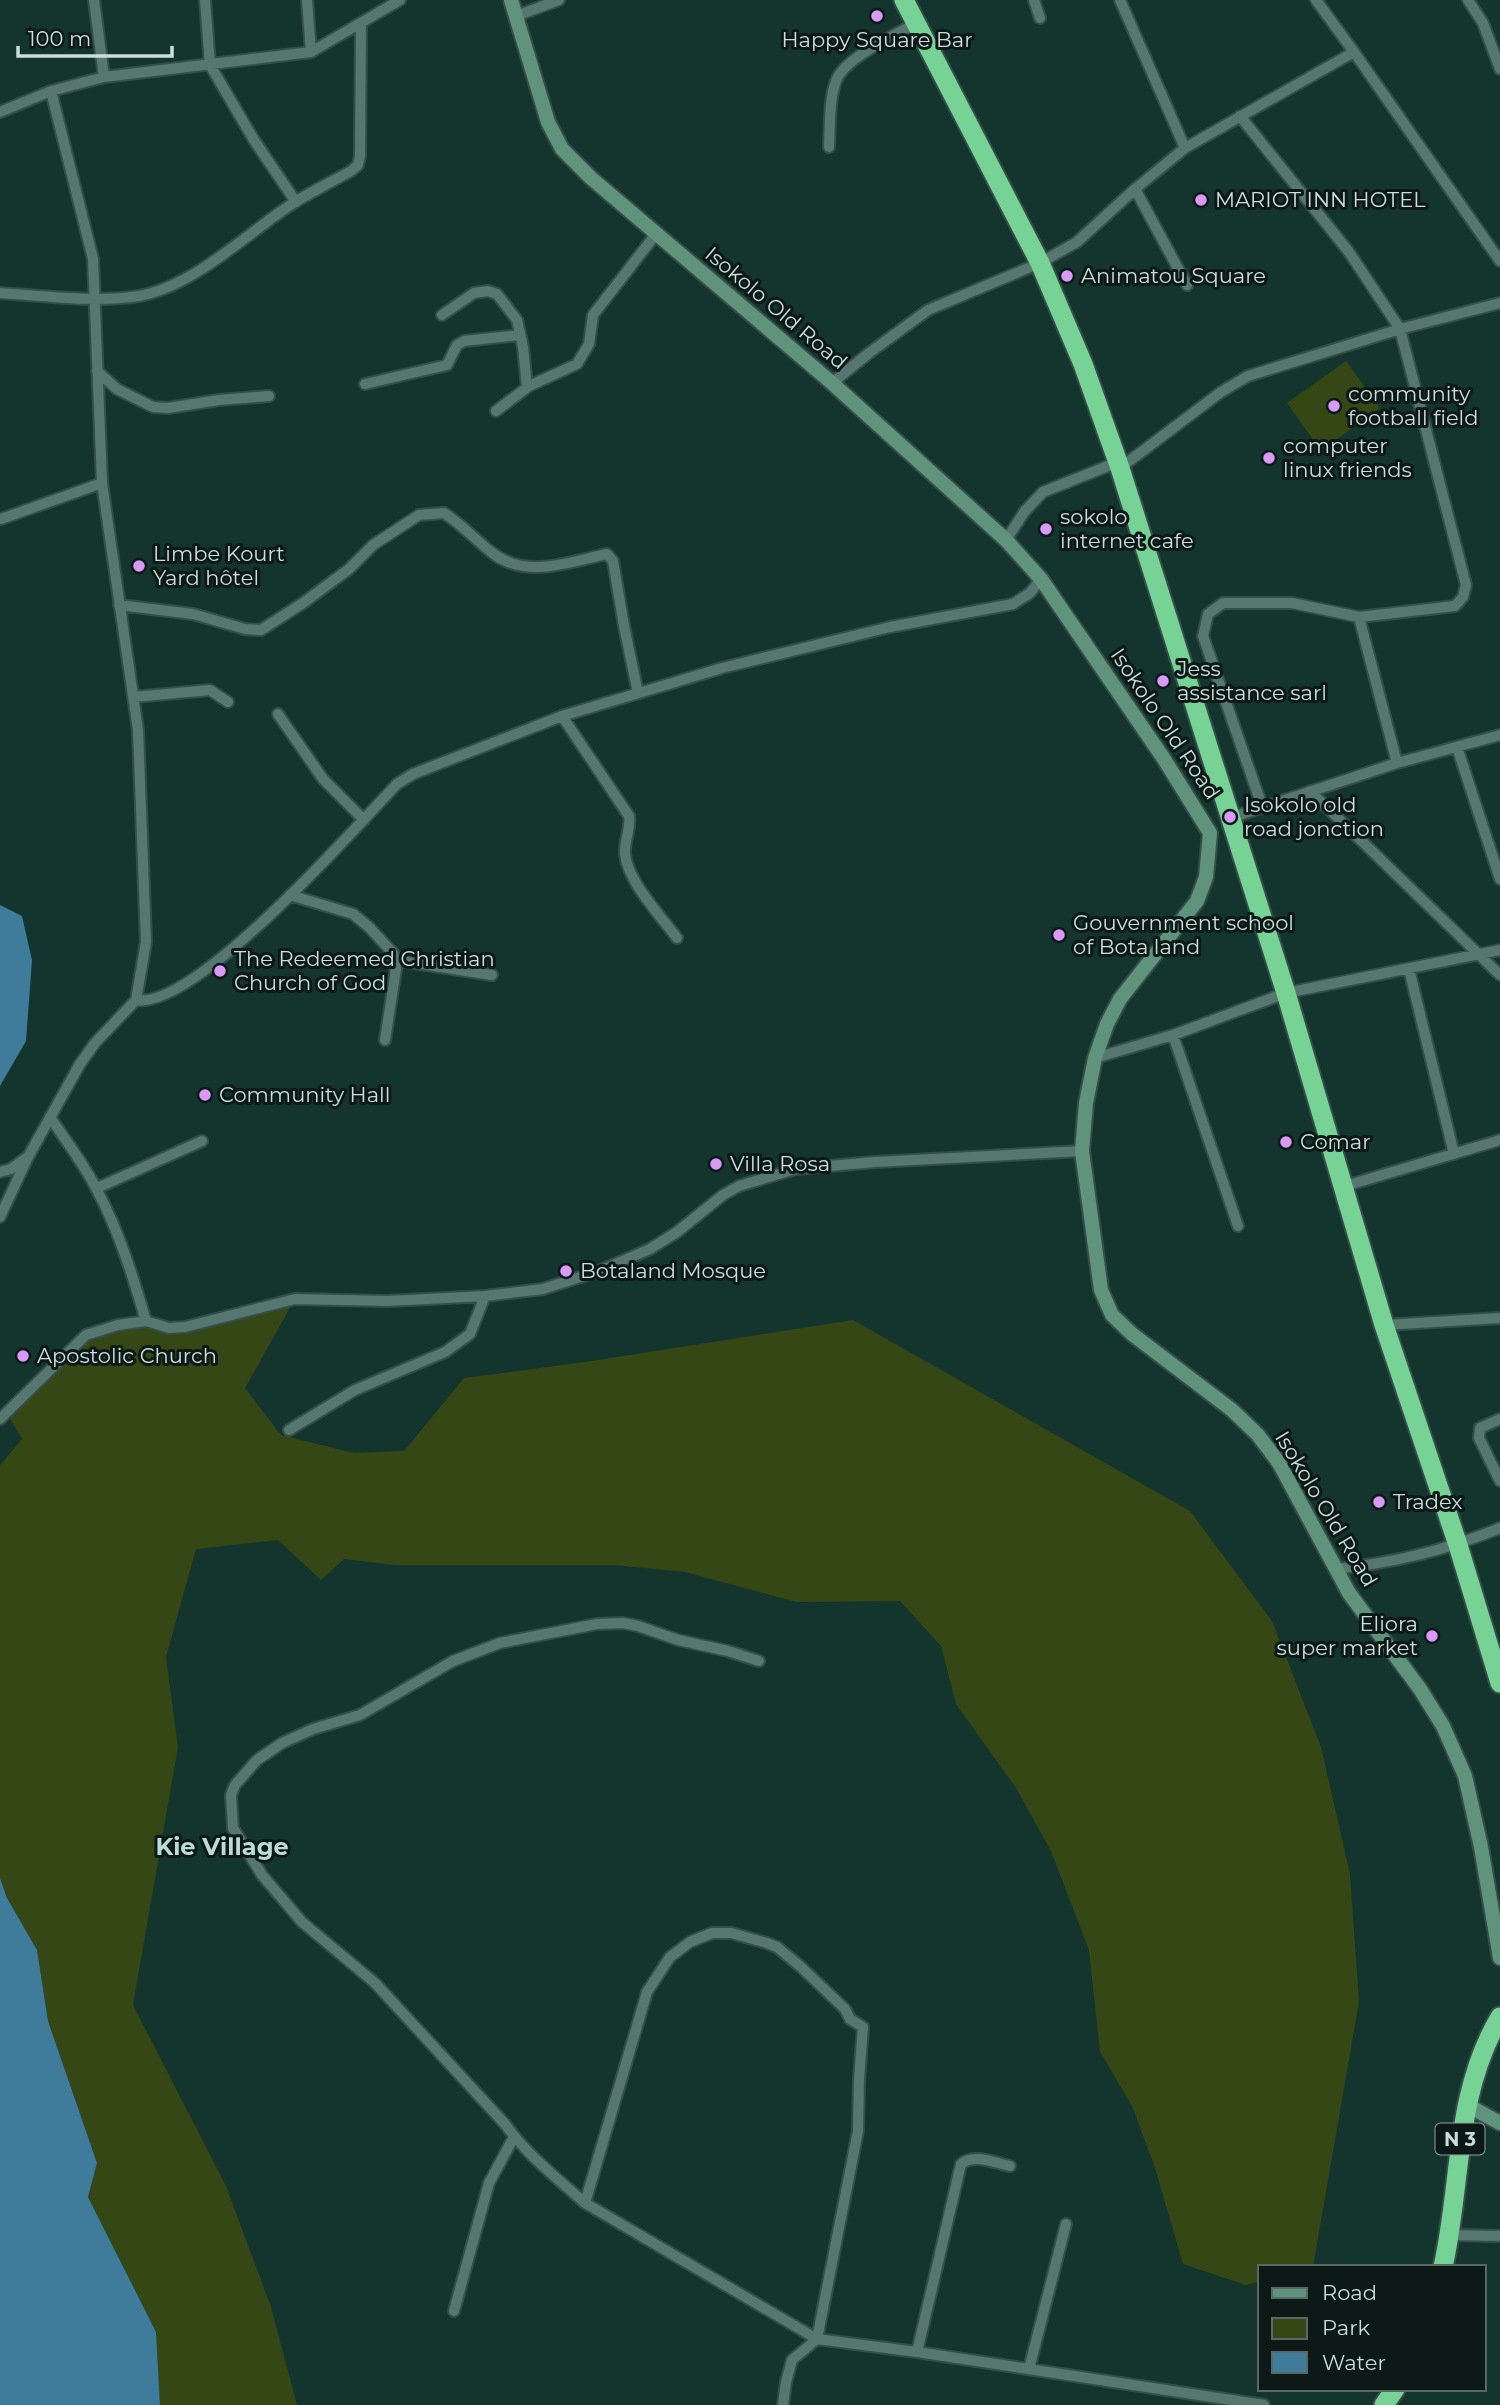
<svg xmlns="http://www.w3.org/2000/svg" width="1500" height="2405" viewBox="0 0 1500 2405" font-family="Montserrat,sans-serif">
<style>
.green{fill:#354715}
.water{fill:#3f7c9c}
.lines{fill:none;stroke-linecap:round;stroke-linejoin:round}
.street-casing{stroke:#354e49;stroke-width:14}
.secondary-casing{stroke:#354e49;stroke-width:18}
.highway-casing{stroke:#354e49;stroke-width:23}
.street{stroke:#567770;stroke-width:10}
.secondary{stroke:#60937b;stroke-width:14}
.highway{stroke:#77d395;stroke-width:19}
.poi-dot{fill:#d99af7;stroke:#0c1916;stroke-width:2.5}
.labels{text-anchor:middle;stroke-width:6;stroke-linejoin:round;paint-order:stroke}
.shield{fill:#0c1916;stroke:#92a39e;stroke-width:2}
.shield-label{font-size:19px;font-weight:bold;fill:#ccded9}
.poi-label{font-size:21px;fill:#ccded9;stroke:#0c1916;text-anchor:start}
.street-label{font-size:21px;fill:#ccded9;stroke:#0c1916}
.quarter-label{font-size:24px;font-weight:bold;fill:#baddd5;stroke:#0c1916}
</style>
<rect width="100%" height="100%" fill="#14342e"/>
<path class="green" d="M1346,361L1380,408L1321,451L1287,403Z
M295,1299L245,1388L281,1435L354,1453L404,1451L464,1378L585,1362L853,1320L1190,1511L1272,1621L1321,1747L1350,1874L1359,2002L1313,2267H1260V2281L1246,2285L1183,2264L1154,2165L1132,2106L1100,2052L1089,1950L1051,1851L1016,1788L956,1704L941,1646L900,1601L797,1602L685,1572L614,1565H394L344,1559L321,1580L278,1540L196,1549L166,1657L178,1747L133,2005L226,2186L271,2307L297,2405H160L156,2332L88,2197L97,2163L48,2021L37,1950L7,1898L0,1878V1465L22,1439L6,1412L86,1335L162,1323L174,1328Z"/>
<path class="water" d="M0,905L22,916L32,960L26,1041L0,1086Z
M0,1878L7,1898L37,1950L48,2021L97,2163L88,2197L156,2332L160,2405H0Z"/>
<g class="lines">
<defs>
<path id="street" d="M94,0L104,77
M205,0L210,65L254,140L296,202
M307,0L311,52
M1034,0L1040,18
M1120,0L1185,148
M1316,0L1354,52
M1468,0L1483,23L1500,69
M516,16L559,0
M0,112L51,91L104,77L311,52L400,0
M1240,116L1349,252L1400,329L1466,585L1463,597L1455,606L1359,617
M829,147C830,126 829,100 836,81C845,57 895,36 916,23
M1135,189L1187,285
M0,293C46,296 94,303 139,296C195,286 248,232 295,202C313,191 333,181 351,171L358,165L360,156L361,24
M442,315L474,293L488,291L497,294L517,320L523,347L527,387
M97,371L117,389L153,407L168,408L219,400L269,396
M832,383L869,353L928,310L1040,263L1077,242L1135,189L1185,148L1354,52L1500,261
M365,384L447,365L457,345L464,341L520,335
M496,411L529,386L577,364L589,344L593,315L656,234
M1120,468L1221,392L1248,376L1400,329L1500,303
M1,519L102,483
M1006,540L1025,511L1043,492L1118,462
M119,605L193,614L245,629L261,630L303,603L349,569L373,545L419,515L444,513C461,524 475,539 491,552C526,580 568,562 607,554L613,561L624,626L638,693
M133,697L210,690L228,702
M278,714L323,779L364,820
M562,716L629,816C631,831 624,840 625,854C628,882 660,915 677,938
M1457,747L1500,879
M1310,791L1500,975
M1262,806L1203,636L1208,614L1223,603H1292L1359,617L1397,763
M1230,818L1397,763L1500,735
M290,895L353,914L369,927L393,953L396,969L385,1040
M395,960L492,975
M1409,969L1454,1154
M136,1000C195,1010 355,828 397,784L413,774L562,716L722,668L890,627L1013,604L1030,593L1041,579
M1173,1035L1238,1226
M1095,1058L1173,1035L1286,993L1500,950
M50,1117C66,1141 84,1164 97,1190C119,1231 133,1277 146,1321L169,1328L185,1327L295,1299L388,1301L485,1296L543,1289L599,1271L650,1249L677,1232L723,1195L739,1186L795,1169L875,1162L1082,1151
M0,1172L11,1169L26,1158
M1345,1186L1500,1140
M97,1188L202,1141
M0,1217L28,1157L80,1064L95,1043L136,1000L146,942L138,730L102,483L93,259L51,91
M1384,1325L1500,1318
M0,1419L86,1335L118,1325L146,1321
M1500,1419L1480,1428L1479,1438L1500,1481
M289,1430L355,1390L445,1352L470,1334L485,1296
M1336,1569C1397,1562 1443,1551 1500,1528
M759,1661L728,1651L678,1640L638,1626L623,1623L597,1624L500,1643L453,1661L360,1715L313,1729L282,1743L257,1760L235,1785L231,1795L233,1828L262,1875L302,1922L375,1983L505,2124C526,2154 558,2179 585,2203L817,2339L917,2352L1264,2405
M585,2203L647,1992L670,1957L690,1942L712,1933H731L767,1943L777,1947L801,1967L845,2009L850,2019L863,2027L859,2079L858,2131L817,2339L792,2360L786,2382L783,2405
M1450,2235L1500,2236
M454,2311L489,2183L514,2137
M917,2352L961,2164C974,2153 995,2163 1010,2166
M1029,2369L1066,2224"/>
<path id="secondary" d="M511,0L548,122L562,149L591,178L832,383L1006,540L1041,579L1164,759L1210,833L1206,877L1197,901L1120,999L1107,1024L1095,1058L1086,1103L1082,1151L1101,1290L1112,1315L1132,1334L1232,1410L1258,1435L1279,1463L1349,1593L1420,1689L1443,1726L1465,1776L1481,1847L1500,1958
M1467,2105L1500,2123"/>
<path id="highway" d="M904,0L1040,263L1083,364L1120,468L1286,993L1384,1325L1458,1545L1500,1683
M1443,2267C1462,2183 1454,2095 1500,2017
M1384,2405L1395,2389"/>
</defs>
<use href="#street" class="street-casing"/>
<use href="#secondary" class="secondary-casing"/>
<use href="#highway" class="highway-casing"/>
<use href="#street" class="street"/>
<use href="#secondary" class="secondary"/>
<use href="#highway" class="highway"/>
</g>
<g class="poi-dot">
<circle cx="877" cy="16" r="7"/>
<circle cx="1201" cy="200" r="7"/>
<circle cx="1067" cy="276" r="7"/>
<circle cx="1334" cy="406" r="7"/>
<circle cx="1269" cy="458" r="7"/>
<circle cx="1046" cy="529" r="7"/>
<circle cx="139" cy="566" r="7"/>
<circle cx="1163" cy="681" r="7"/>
<circle cx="1230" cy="817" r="7"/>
<circle cx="1059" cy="935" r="7"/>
<circle cx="220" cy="971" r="7"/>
<circle cx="205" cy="1095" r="7"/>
<circle cx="1286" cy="1142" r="7"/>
<circle cx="716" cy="1164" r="7"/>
<circle cx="566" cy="1271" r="7"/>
<circle cx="23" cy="1356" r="7"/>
<circle cx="1379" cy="1502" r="7"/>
<circle cx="1432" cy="1636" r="7"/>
</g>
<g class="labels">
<rect class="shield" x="1435.5" y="2123.5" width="49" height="31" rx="5"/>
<g class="shield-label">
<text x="1460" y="2146">N 3</text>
</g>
<g class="poi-label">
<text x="877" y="47" text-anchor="middle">Happy Square Bar</text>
<text x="1215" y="207">MARIOT INN HOTEL</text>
<text x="1081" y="283">Animatou Square</text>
<text x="1348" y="401">community<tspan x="1348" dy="24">football field</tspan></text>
<text x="1283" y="453">computer<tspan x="1283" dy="24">linux friends</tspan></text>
<text x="1060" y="524">sokolo<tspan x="1060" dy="24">internet cafe</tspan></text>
<text x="153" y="561">Limbe Kourt<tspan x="153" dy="24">Yard hôtel</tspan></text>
<text x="1177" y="676">Jess<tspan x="1177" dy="24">assistance sarl</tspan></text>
<text x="1244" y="812">Isokolo old<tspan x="1244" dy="24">road jonction</tspan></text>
<text x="1073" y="930">Gouvernment school<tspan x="1073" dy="24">of Bota land</tspan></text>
<text x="234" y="966">The Redeemed Christian<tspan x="234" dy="24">Church of God</tspan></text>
<text x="219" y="1102">Community Hall</text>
<text x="1300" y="1149">Comar</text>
<text x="730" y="1171">Villa Rosa</text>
<text x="580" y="1278">Botaland Mosque</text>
<text x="37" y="1363">Apostolic Church</text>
<text x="1393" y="1509">Tradex</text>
<text x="1418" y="1631" text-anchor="end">Eliora<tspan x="1418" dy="24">super market</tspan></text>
</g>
<g class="street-label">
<text transform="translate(776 308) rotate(40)" y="7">Isokolo Old Road</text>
<text transform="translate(1165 724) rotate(56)" y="7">Isokolo Old Road</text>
<text transform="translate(1326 1509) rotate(59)" y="7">Isokolo Old Road</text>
</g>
<g class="quarter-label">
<text x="222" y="1855">Kie Village</text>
</g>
</g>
<rect x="1258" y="2265" width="228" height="126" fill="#0c1916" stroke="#596864" stroke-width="2"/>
<rect x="1272" y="2288" width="35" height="10" fill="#60937b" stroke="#596864" stroke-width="2"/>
<text x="1322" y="2300" font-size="21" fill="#ccded9">Road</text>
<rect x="1272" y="2318" width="35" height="21" fill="#354715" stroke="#596864" stroke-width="2"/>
<text x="1322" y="2335" font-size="21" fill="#ccded9">Park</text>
<rect x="1272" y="2352" width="35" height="21" fill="#3f7c9c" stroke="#596864" stroke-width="2"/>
<text x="1322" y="2370" font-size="21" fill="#ccded9">Water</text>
<path d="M18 46v10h154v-10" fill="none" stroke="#ccded9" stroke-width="3.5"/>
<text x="28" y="46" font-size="21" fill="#ccded9" stroke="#0c1916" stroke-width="5" paint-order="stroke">100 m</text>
</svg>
